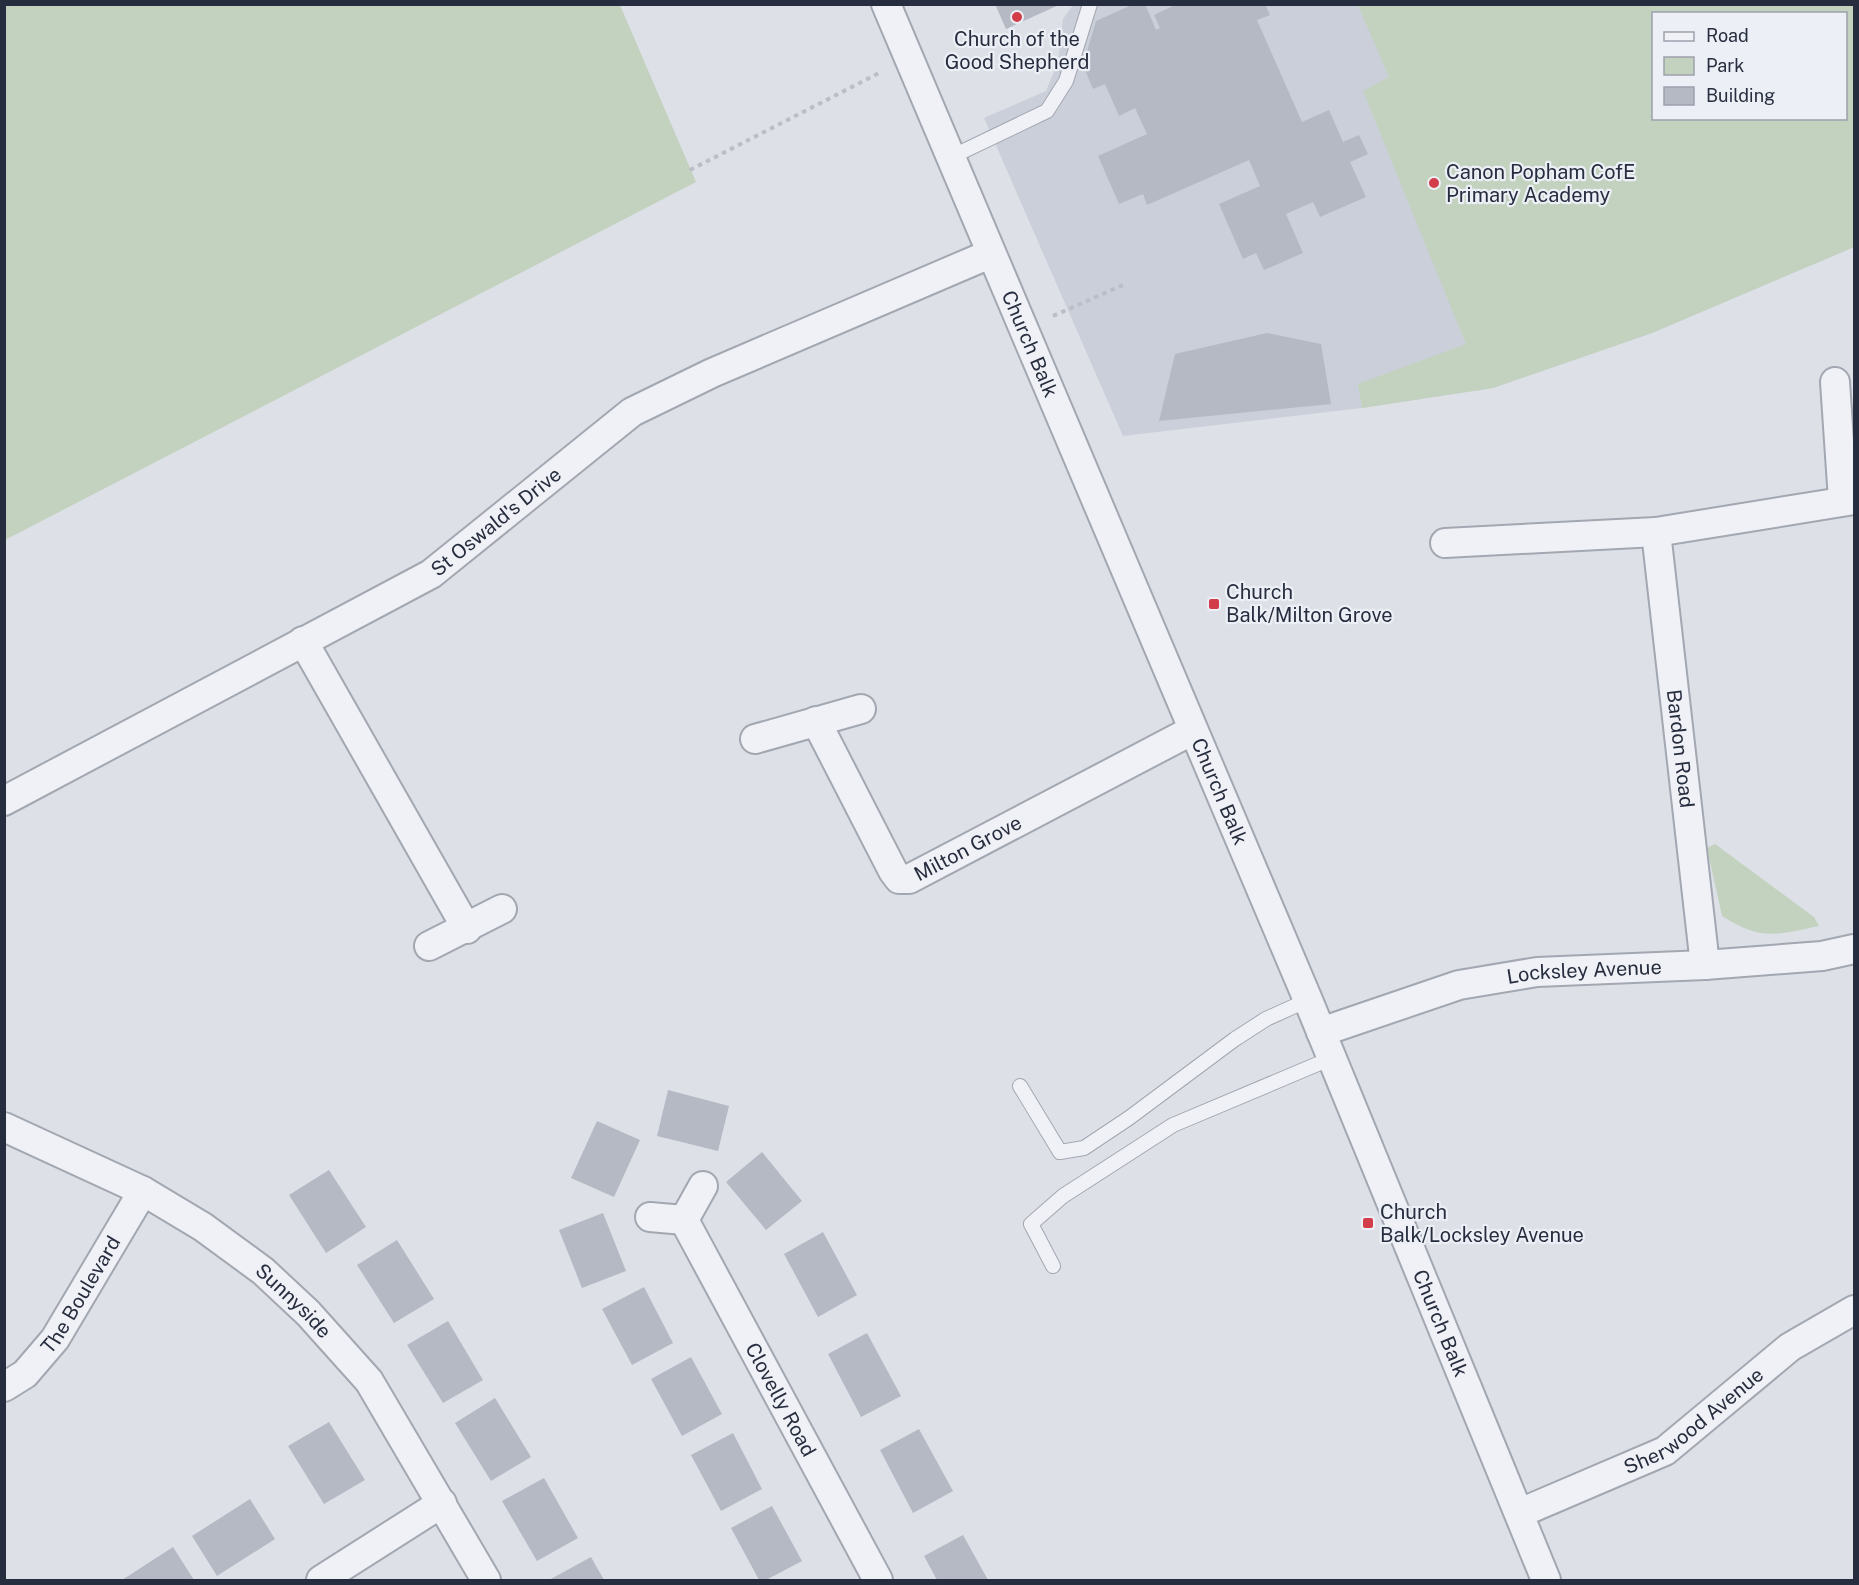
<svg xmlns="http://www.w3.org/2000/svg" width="1859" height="1585" viewBox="0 0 1859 1585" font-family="'Public Sans',sans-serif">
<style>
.built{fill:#cbcfd9}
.green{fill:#c2d2be;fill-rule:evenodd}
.building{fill:#b4b9c4}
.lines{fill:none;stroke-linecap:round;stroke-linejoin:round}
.lane-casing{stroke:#a2a7b1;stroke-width:16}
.street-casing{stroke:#a2a7b1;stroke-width:32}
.path{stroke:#bbbec6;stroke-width:4;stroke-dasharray:4.5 4.5;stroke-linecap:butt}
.lane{stroke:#f0f1f6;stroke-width:14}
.street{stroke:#f0f1f6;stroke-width:28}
.poi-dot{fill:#d23d49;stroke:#eceff5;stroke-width:2}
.labels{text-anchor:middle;stroke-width:4.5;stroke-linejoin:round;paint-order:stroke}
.poi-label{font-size:20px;fill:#262d3e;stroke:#eceff5;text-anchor:start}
.street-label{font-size:20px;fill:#262d3e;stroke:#eceff5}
</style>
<rect width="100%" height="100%" fill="#dde0e7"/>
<path class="built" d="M1073,5H1842L1845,14H1654V118H1846L1854,37V247L1652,333L1493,388L1362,408L1123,436L984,118L1046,91L1058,62L1063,19Z"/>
<path class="green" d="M5,4L620,5L696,182L5,540Z
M1358,5H1854V247L1652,333L1493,388L1362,408L1358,384L1466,344L1363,91L1389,77ZM1654,14H1846V118H1654Z
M1715,844L1814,917L1819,926C1776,935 1761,941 1722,916L1707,848Z"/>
<path class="building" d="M995,4H1061L1006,29Z
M1134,4H1145L1156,30L1160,28L1154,15L1177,4H1265L1270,15L1257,20L1302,122L1329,110L1343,142L1359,135L1368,154L1350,162L1366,197L1320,217L1313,202L1286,214L1303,253L1264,270L1256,253L1243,259L1219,204L1260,186L1249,160L1147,205L1143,194L1119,204L1098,156L1147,134L1135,108L1119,116L1105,84L1093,89L1083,65L1096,21Z
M1267,333L1321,344L1331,404L1159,421L1175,354Z
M668,1090L729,1106L718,1151L657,1136Z
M597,1121L640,1140L614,1197L571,1178Z
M762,1152L802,1201L766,1230L726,1182Z
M329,1170L366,1227L326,1253L289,1195Z
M603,1213L626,1271L582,1288L559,1230Z
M823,1232L857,1295L818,1317L784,1254Z
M397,1240L434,1299L394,1323L357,1265Z
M644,1287L673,1343L632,1365L602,1309Z
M448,1321L483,1380L443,1403L407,1345Z
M867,1333L901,1396L861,1417L828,1354Z
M691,1357L722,1414L682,1436L651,1379Z
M495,1398L531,1457L491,1481L455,1423Z
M329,1422L365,1480L324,1504L288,1446Z
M919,1429L953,1491L913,1513L880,1450Z
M733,1433L762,1489L721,1511L691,1455Z
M544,1478L578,1538L537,1561L502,1501Z
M250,1499L275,1539L217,1576L192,1536Z
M772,1506L802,1561L766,1580H759L731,1528Z
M963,1535L988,1580H937L924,1556Z
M173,1547L194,1580H122Z
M591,1557L604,1580H549Z"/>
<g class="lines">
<defs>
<path id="lane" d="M949,158L1047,111L1066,81L1090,4
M1020,1086L1060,1152L1084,1148L1129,1118L1235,1039L1266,1019L1308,1000
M1053,1266L1031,1224L1063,1196L1173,1125L1332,1058"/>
<g id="street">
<path id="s1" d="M886,4L1308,1000L1546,1580"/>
<path d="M1835,382L1843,500"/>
<path id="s2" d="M1656,532L1705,965"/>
<path d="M1445,543L1656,532L1854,500"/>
<path d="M303,641L467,929"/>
<path id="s3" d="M816,721L893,871L899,879H909L1193,730"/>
<path d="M755,739L861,709"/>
<path id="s4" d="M4,801L431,574L632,412L712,373L990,254"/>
<path d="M429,946L502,909"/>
<path id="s5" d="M1321,1032L1459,985L1537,972L1705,965L1822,956L1854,949"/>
<path id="s6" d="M4,1127L143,1191L203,1227L263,1271L308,1313L369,1381L486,1580"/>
<path d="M650,1217L684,1220L703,1186"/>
<path id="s7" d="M684,1220L878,1580"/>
<path id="s8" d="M4,1387L25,1374L55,1339L143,1191"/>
<path id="s9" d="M1520,1513L1665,1451L1790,1347L1854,1310"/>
<path d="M321,1580L442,1503"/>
</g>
</defs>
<use href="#lane" class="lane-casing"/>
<use href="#street" class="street-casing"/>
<path class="path" d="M690,170L881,72
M1053,316L1123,285"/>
<use href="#lane" class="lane"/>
<use href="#street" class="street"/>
</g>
<g class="poi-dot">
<circle cx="1017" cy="17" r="6"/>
<circle cx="1434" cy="183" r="6"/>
<rect x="1208" y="598" width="12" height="12" rx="3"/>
<rect x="1362" y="1217" width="12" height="12" rx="3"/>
</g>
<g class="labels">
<g class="poi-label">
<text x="1017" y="46" text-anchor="middle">Church of the<tspan x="1017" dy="23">Good Shepherd</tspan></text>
<text x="1446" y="179">Canon Popham CofE<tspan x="1446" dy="23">Primary Academy</tspan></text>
<text x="1226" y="599">Church<tspan x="1226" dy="23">Balk/Milton Grove</tspan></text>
<text x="1380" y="1219">Church<tspan x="1380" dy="23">Balk/Locksley Avenue</tspan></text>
</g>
<g class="street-label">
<text dy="7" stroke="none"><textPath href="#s1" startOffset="369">Church Balk</textPath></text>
<text dy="7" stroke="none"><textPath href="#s4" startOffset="567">St Oswald's Drive</textPath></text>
<text dy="7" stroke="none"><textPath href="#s2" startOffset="218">Bardon Road</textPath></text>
<text dy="7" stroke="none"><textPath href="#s1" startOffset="855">Church Balk</textPath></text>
<text dy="7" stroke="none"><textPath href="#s3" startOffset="255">Milton Grove</textPath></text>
<text dy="7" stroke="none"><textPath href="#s5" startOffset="272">Locksley Avenue</textPath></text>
<text dy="7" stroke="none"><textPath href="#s8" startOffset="122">The Boulevard</textPath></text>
<text dy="7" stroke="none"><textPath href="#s6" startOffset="340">Sunnyside</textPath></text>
<text dy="7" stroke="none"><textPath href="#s1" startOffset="1431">Church Balk</textPath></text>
<text dy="7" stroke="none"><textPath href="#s7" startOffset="204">Clovelly Road</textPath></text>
<text dy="7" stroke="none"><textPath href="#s9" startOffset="198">Sherwood Avenue</textPath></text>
</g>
</g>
<rect width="1859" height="1585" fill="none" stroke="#262d3e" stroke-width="12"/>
<rect x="1652" y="12" width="195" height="108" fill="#eceff5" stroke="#9da1ac" stroke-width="1.5"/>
<rect x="1664" y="32" width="30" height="9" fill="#f0f1f6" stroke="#9da1ac" stroke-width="1.5"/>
<text x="1706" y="42" font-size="18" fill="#262d3e">Road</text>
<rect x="1664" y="57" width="30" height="18" fill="#c2d2be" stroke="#9da1ac" stroke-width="1.5"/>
<text x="1706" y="72" font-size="18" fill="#262d3e">Park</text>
<rect x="1664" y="87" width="30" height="18" fill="#b4b9c4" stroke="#9da1ac" stroke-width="1.5"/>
<text x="1706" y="102" font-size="18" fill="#262d3e">Building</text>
</svg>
